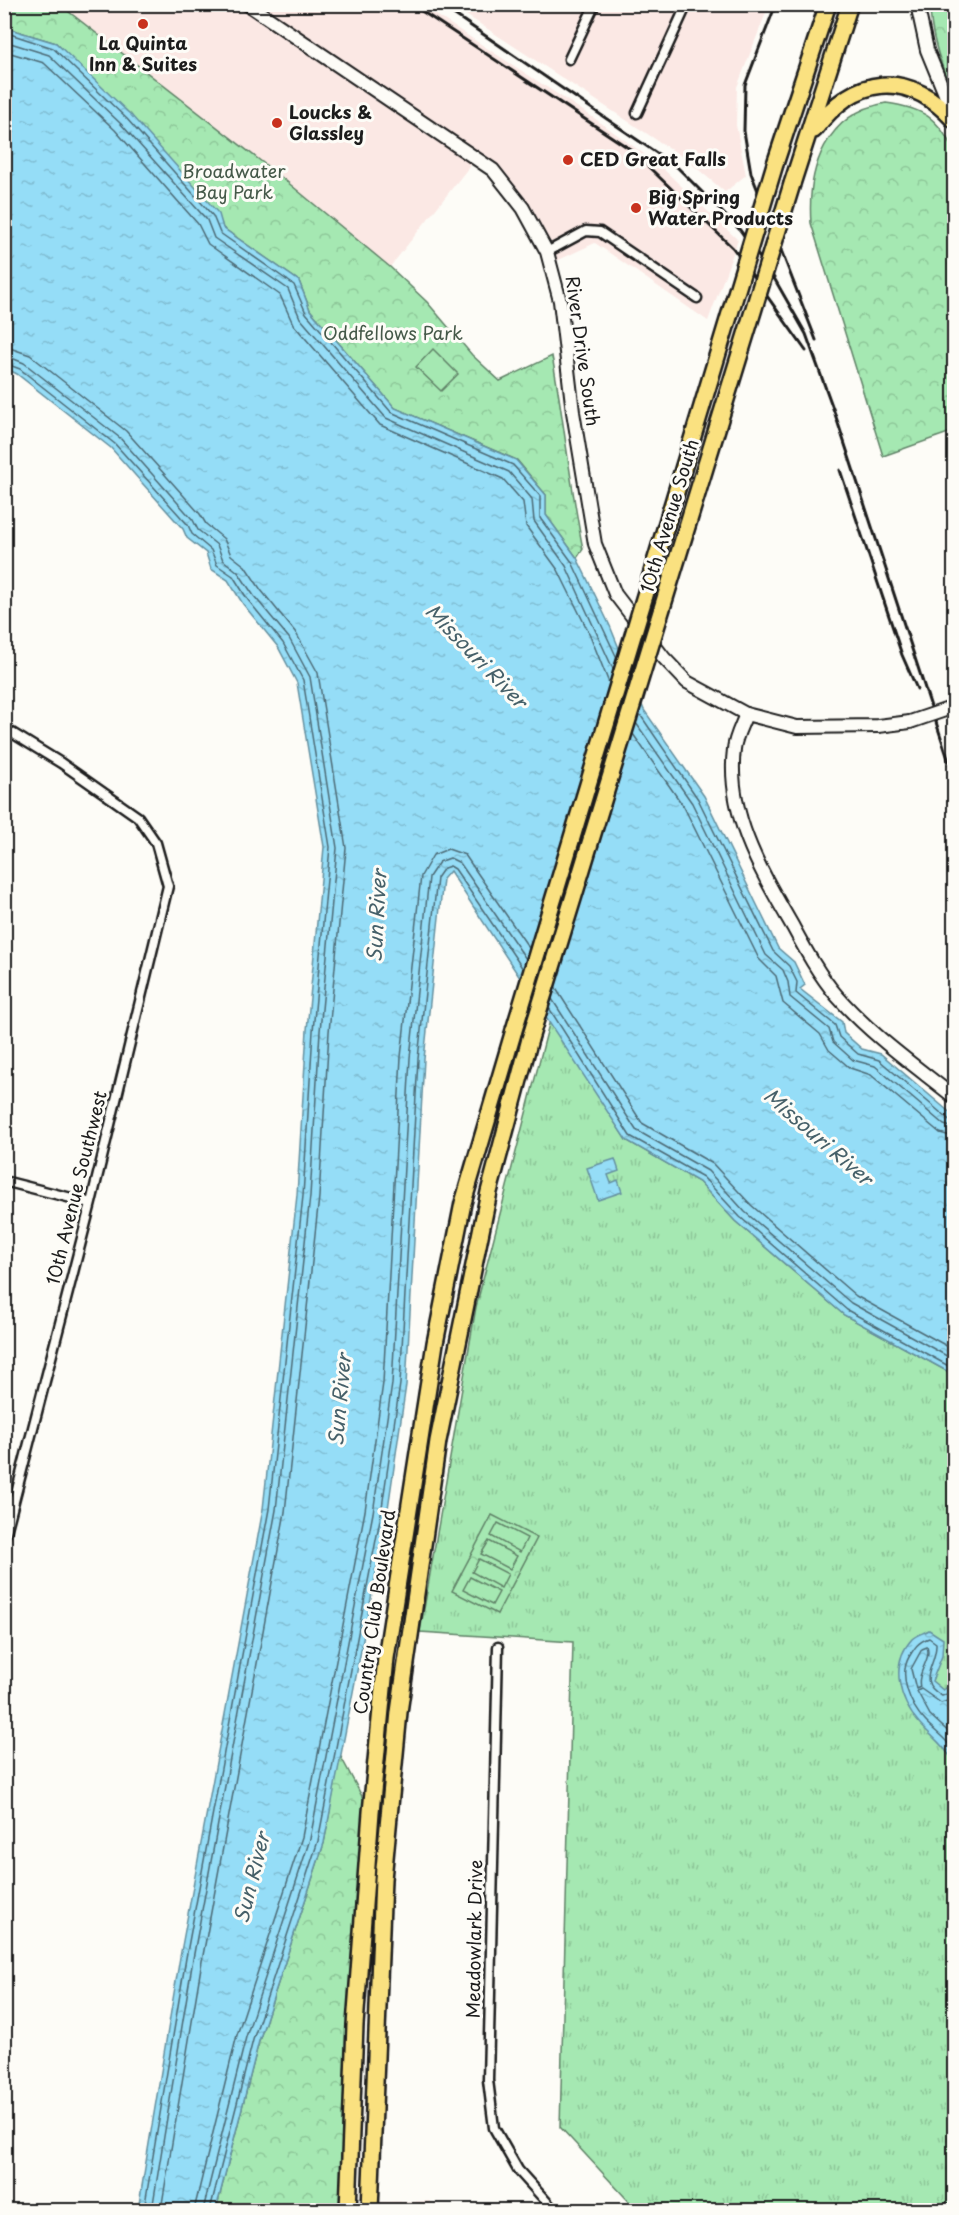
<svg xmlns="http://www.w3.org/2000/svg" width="959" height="2215" viewBox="0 0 959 2215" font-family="'Playpen Sans',sans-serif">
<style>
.built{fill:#fbe8e4}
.grass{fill:url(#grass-tufts);stroke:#608267;stroke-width:1.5}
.park{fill:url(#park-crowns);stroke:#608267;stroke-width:1.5}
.pitch{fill:#a5e8b2;stroke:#608267;stroke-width:1.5}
.water{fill:url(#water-ripples);stroke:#65909f;stroke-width:1.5}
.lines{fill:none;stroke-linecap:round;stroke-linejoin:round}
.shore{stroke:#4c6974;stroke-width:1.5}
.street-casing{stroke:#1c1c1c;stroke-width:13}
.secondary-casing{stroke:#1c1c1c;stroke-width:16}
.highway-casing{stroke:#1c1c1c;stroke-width:20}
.street{stroke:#fdfcf7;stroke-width:8}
.secondary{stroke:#fdfcf7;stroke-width:12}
.highway{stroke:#fae180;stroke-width:15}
.rail{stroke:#1c1c1c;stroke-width:3}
.secondary-bridge-casing{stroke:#1c1c1c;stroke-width:16;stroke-linecap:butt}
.highway-bridge-casing{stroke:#1c1c1c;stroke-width:20;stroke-linecap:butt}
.secondary-bridge{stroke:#fdfcf7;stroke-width:12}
.highway-bridge{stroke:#fae180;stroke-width:15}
.poi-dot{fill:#c8321e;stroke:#fdfcf7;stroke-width:2}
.labels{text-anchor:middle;stroke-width:6;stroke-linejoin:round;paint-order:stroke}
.poi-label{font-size:18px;font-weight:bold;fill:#1c1c1c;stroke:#fdfcf7;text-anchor:start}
.park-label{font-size:18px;fill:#455949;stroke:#fdfcf7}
.street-label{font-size:18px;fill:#1c1c1c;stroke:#fdfcf7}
.water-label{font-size:20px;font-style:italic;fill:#466069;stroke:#fdfcf7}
</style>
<defs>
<pattern id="grass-tufts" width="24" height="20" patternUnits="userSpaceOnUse" patternTransform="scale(1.5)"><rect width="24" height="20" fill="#a5e8b2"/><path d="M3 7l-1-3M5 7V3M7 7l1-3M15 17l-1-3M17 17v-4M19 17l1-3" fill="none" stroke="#8dc698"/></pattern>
<pattern id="park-crowns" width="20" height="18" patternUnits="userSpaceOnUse" patternTransform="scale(1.5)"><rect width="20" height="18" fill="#a5e8b2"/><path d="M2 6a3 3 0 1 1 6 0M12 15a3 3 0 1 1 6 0" fill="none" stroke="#8dc698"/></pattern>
<pattern id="water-ripples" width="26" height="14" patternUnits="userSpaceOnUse" patternTransform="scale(1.5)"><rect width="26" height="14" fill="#95ddf7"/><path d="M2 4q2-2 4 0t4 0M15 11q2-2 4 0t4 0" fill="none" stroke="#80bdd3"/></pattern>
</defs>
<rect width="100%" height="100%" fill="#fdfcf7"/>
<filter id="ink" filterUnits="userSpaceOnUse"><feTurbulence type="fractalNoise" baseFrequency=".0167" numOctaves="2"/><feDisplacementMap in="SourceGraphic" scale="12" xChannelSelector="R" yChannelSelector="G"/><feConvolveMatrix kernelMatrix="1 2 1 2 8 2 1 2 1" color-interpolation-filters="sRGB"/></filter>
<g filter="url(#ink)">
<path class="built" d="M60,5H421L594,118L658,164L738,240L708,321L595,243L550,264L523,208L476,158L390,267L280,176Z
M451,5H769L737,87L736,125L746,175L725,192L687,160Z
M430,2201L431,2210H370V2202Z"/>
<path class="grass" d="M550,1020L626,1140L699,1182L735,1221L844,1315L954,1375V2209L637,2210L560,2127L573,1642L420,1632L476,1307Z"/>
<path class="park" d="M5,5H60L280,176L390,267L427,302L472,355L500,381L552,356C564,420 570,485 583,549L577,558L546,515V495L517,460L395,408L310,310L299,281L223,228L56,43L10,29L5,24Z
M930,5H954V99C943,69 930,37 930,5Z
M886,103C923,108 939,118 954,152V431L883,456L811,223C807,168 826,113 886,103Z
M492,1515L537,1538L497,1614L452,1591Z
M340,1755L366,1804L344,2210H216L259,2041L324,1843Z"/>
<path class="pitch" d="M433,349L458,374L441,391L416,367Z
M498,1523L527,1538L520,1552L491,1536Z
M489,1541L517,1556L510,1569L481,1554Z
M479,1559L508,1574L501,1588L472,1572Z
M470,1577L499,1592L492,1605L463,1590Z"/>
<path class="water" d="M4,24L10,29L56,43L131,115L219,214L223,228L299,281L310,310L395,408L516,460L546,495V515L577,558L610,626L644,710L704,796L778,948L794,962L805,985L800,989L842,1022L844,1033L862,1049L881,1054L954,1116V1375L844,1315L735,1221L699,1182L626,1140L450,871L443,879L424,1059L406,1385L387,1515L324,1843L259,2041L216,2210H138L180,1957L263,1509L297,1195L307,1030L324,847L297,683L278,647L243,604L228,580L211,569L206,553L187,538L183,529L111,448L17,374L5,368Z
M615,1159L619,1171L608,1175L611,1183L618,1180L622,1192L598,1200L587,1168Z
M929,1630L943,1639L942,1656L932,1681L943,1690L954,1683V1762C943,1744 934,1739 920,1724C899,1701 889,1664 912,1639C916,1635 924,1633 929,1630Z"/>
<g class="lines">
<path class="shore" d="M4,32L53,48L127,119L213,216L220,233L294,285L306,313L391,412L513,465L540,496V518L572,562L617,658
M4,41L49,55L121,124L207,220L214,238L288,289L300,318L386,418L509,472L532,499L534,521L566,566L613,669
M4,51L44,63L115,130L198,224L208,244L280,295L293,324L380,425L503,479L523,502L526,526L558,570L590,635L609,683
M4,346L30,355L126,431L200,514L206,524L224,539L231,555L245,566L261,590L296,633L318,673L346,848L329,1032L319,1197L285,1512L202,1961L161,2210
M4,355L24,363L120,438L193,520L198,530L217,545L223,560L238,572L254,596L289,638L310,677L337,848L320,1031L310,1196L276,1510L193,1959L152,2210
M4,363L20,369L115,444L188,525L192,534L211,550L217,565L233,576L248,600L283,643L303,680L330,847L313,1031L303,1196L269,1509L186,1958L144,2210
M639,713L698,799L773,951L789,966L797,982L796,993L835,1025L839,1037L858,1054L879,1060L948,1119L954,1120
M636,723L692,803L766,955L783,970L788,982L790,997L829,1029L833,1042L853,1060L875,1066L944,1125L954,1128
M633,734L684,807L759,959L776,976L783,1003L820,1034L829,1050L850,1068L871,1075L940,1133L954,1137
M555,987L642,1123L713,1164L751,1205L856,1296L954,1350
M552,999L636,1130L708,1171L745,1212L851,1303L954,1360
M549,1008L630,1136L703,1177L740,1217L847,1310L954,1369
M927,1647C932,1659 916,1673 920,1687L916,1689L911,1669L922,1649Z
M954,1691L942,1696C914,1680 937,1667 936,1643L929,1638C918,1642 915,1647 909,1657C898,1676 910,1705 925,1721C935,1732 946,1738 954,1751
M954,1699L941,1703L921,1689L917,1691L930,1715L954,1737
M194,2210L237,2035L302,1837L365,1511L383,1383L401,1057L421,876L433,855L448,849L465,855L529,948
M203,2210L246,2037L310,1839L373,1513L392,1384L410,1058L429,877L439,862L450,858L460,863L526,959
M210,2210L253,2040L318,1841L381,1514L400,1384L418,1059L437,878L444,868L450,866L455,869L523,969"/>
<defs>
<path id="street" d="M569,59L595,4
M637,113L687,4
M547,252L586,231L600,232L697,298
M4,728L61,763L138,817L156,843L168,886L91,1203L4,1540
M4,1181L91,1203
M498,1647L488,2080L494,2128L518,2170L554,2210
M943,2210L954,2208"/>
<path id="secondary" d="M247,4L493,170L523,208L547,252L560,301L573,412L595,544L615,594L664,658L687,682L746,714L797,727L878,726L910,722
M917,4L927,50L954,116
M746,714C742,725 735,737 734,749C726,814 762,873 793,927C806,951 819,975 837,996C871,1035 914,1065 954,1097"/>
<path id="highway" d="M814,130C855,75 907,69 954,120
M775,164L828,4
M792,184L850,4
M348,2210L355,2025L371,1812L386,1658L435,1343L463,1203L514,1030
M370,2210L383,1879L399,1712L438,1441L489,1192L530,1039"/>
</defs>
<use href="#street" class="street-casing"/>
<use href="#secondary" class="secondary-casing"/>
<use href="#highway" class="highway-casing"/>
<use href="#street" class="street"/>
<use href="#secondary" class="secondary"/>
<use href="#highway" class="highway"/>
<path class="rail" d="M411,4L630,149L733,248L806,351
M439,4L677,167L740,230L774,278L806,334L835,414L954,777
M776,4L745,85L744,131L751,173L816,340
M840,470L902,655L917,689"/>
<defs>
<path id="secondary-bridge" d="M910,722L954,707"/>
<path id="highway-bridge" d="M514,1030L775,164
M530,1039L792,184"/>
</defs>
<use href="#secondary-bridge" class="secondary-bridge-casing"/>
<use href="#highway-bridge" class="highway-bridge-casing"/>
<use href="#secondary-bridge" class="secondary-bridge"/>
<use href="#highway-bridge" class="highway-bridge"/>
</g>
</g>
<g class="poi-dot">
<circle cx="143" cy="24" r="6"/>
<circle cx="277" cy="123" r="6"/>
<circle cx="568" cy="160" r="6"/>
<circle cx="636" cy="208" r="6"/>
</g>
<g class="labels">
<g class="poi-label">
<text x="143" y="50" text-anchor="middle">La Quinta<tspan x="143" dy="21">Inn &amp; Suites</tspan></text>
<text x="289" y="119">Loucks &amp;<tspan x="289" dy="21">Glassley</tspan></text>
<text x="580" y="166">CED Great Falls</text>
<text x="648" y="204">Big Spring<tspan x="648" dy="21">Water Products</tspan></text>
</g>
<g class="park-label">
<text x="234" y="178">Broadwater<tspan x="234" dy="21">Bay Park</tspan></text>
<text x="393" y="340">Oddfellows Park</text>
</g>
<g class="street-label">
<text transform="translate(582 351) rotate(82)" y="6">River Drive South</text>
<text transform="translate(670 516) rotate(-73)" y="6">10th Avenue South</text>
<text transform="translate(77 1188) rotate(-76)" y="6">10th Avenue Southwest</text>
<text transform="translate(375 1612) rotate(-82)" y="6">Country Club Boulevard</text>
<text transform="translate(475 1939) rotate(-89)" y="6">Meadowlark Drive</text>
</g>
<g class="water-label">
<text transform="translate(476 656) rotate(46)" y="7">Missouri River</text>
<text transform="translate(377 916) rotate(-87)" y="7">Sun River</text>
<text transform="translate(818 1137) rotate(41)" y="7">Missouri River</text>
<text transform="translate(340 1400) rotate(-85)" y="7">Sun River</text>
<text transform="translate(252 1878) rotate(-76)" y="7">Sun River</text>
</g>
</g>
<rect width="959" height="2215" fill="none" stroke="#fdfcf7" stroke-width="24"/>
<rect x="12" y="12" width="935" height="2191" fill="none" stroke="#1c1c1c" stroke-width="2" filter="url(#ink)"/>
</svg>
